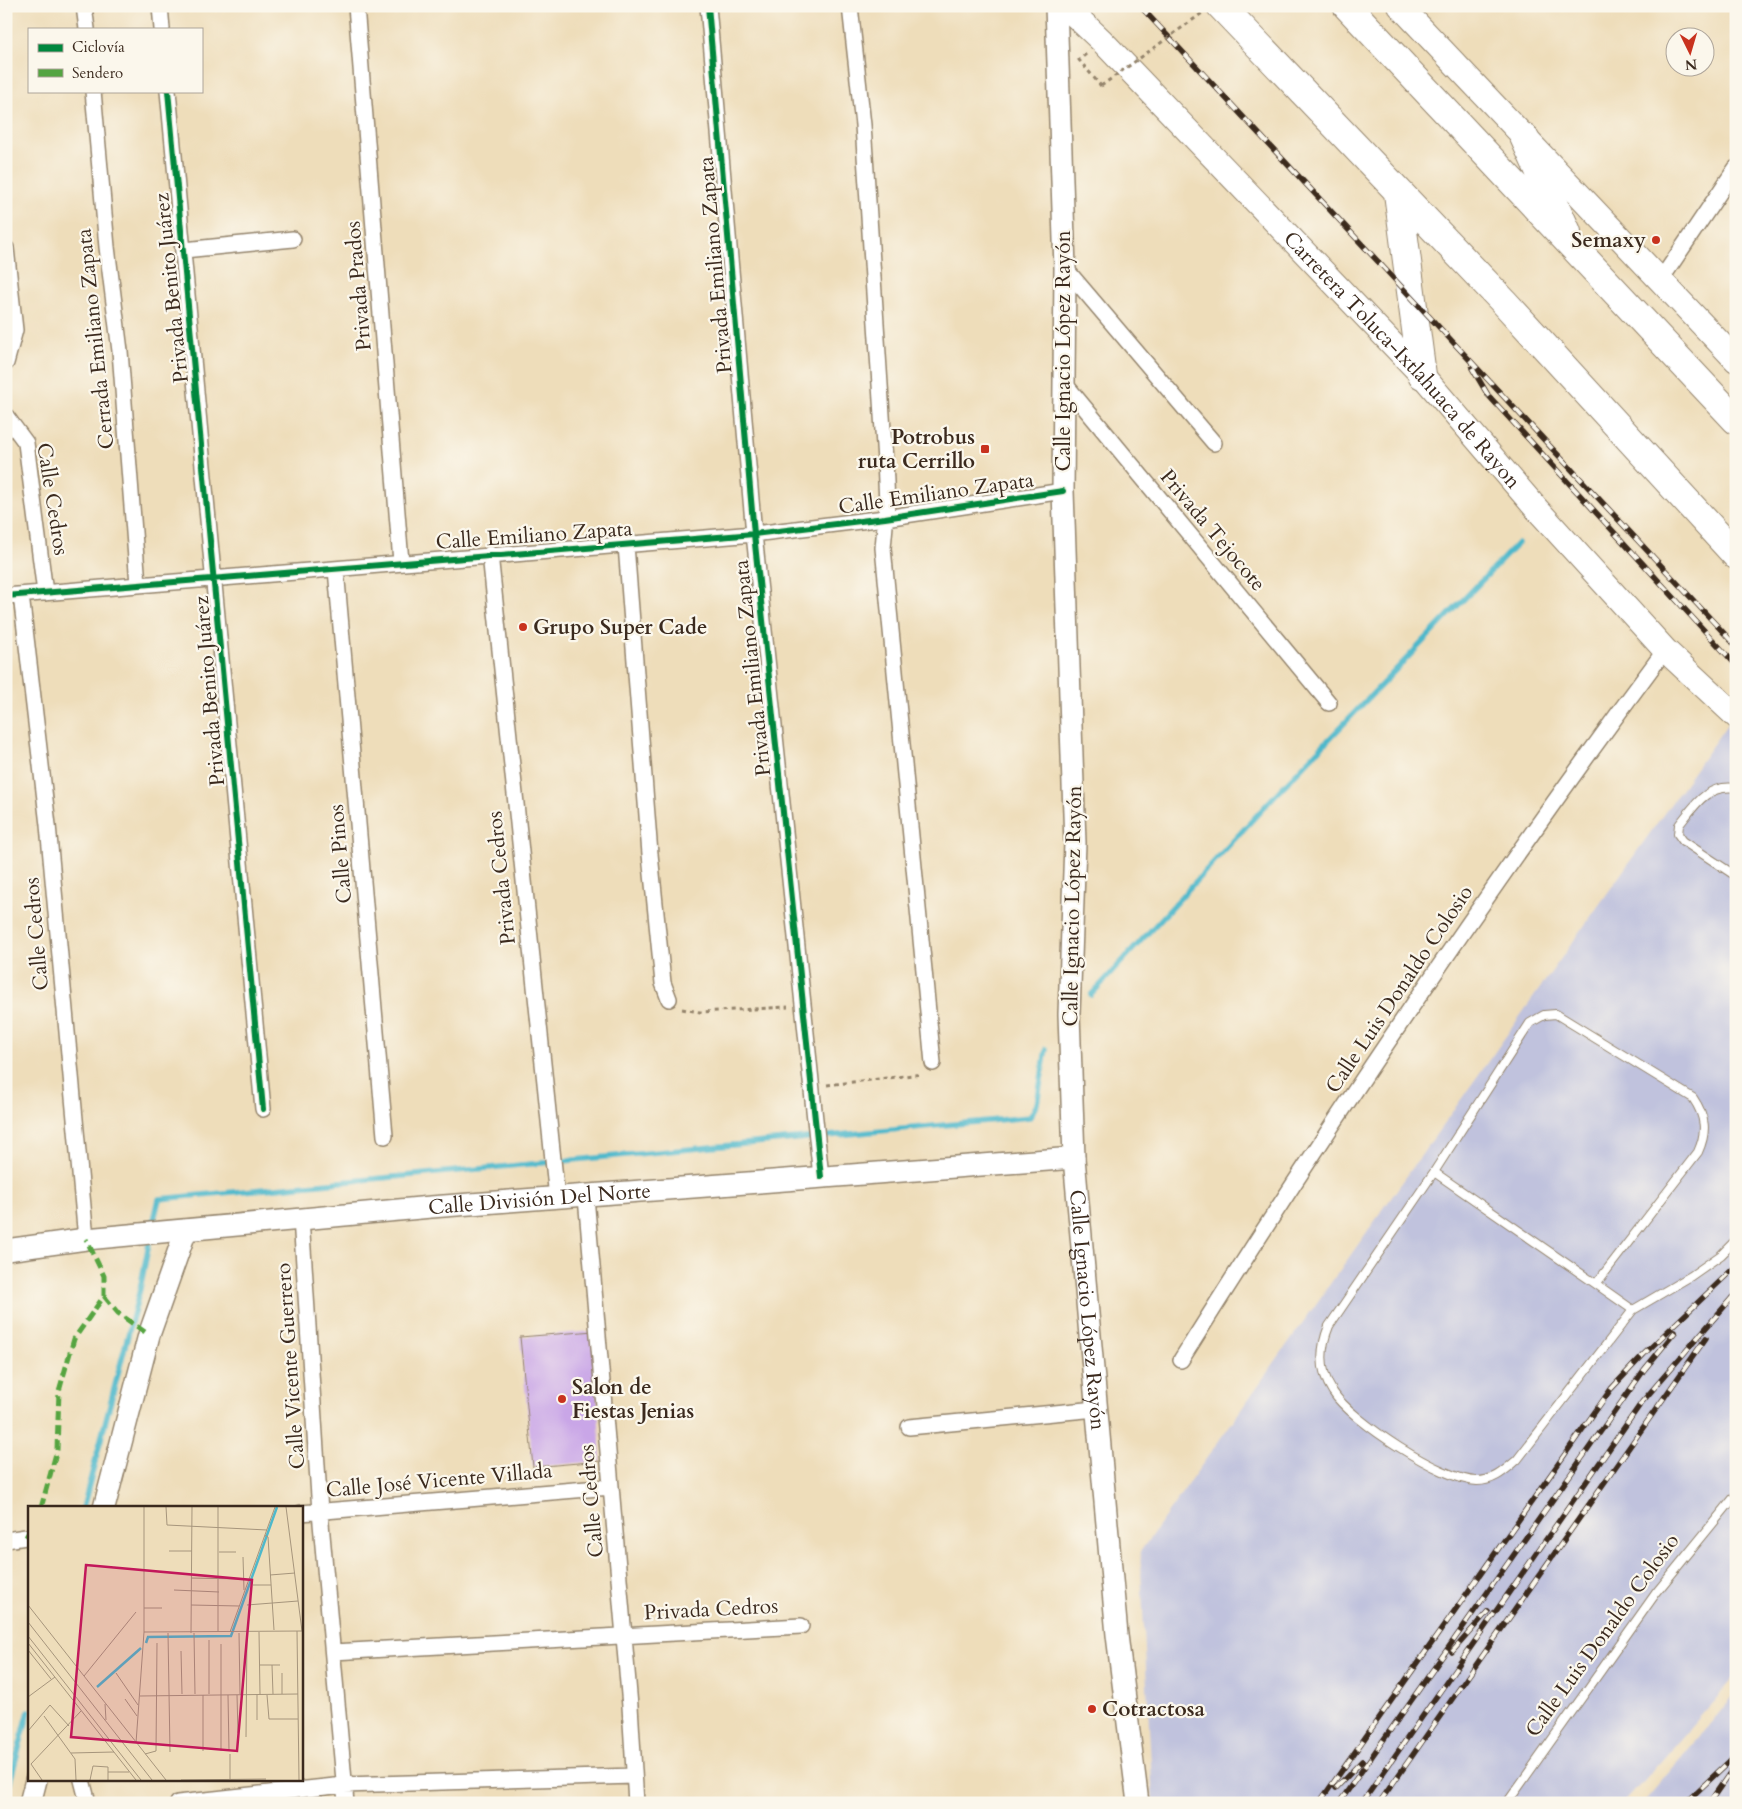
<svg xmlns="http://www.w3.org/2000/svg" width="1742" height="1809" viewBox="0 0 1742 1809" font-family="Cardo,serif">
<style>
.industrial{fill:#c0c2dd}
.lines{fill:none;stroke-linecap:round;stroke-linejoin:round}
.stream{stroke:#4eb8cb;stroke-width:5.5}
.building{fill:#c9a6e7}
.lane-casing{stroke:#94846c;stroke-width:10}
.street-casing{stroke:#94846c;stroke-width:18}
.secondary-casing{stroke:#94846c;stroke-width:24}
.primary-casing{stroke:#94846c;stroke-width:26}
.highway-casing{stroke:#94846c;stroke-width:30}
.path{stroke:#94846c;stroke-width:3;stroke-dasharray:4 4;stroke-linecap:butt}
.lane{stroke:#fff;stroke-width:8}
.street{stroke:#fff;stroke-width:15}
.secondary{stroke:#fff;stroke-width:21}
.primary{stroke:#fff;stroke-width:24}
.highway{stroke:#fff;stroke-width:28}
.rail-casing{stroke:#3b2a1e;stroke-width:5.5}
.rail{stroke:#fbf7ec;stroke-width:4;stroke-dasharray:11;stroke-linecap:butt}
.path-bridge{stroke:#94846c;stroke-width:3;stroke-dasharray:4 4;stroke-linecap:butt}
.quiet{stroke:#54a441;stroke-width:5;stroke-dasharray:10 5;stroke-linecap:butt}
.cycleway-casing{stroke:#fbf7ec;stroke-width:9}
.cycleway{stroke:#00873e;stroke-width:6}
.poi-dot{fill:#c8321e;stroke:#fbf7ec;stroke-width:2}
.labels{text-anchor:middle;stroke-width:4.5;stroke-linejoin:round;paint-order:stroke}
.poi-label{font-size:21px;font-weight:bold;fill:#3b2a1e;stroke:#fbf7ec;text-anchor:start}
.street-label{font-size:21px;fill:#3b2a1e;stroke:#fbf7ec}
.inset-river{fill:none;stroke:#4eb8cb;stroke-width:2.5}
.inset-road{fill:none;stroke:#a6957c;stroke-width:1}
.view{fill:#c2185b;fill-opacity:0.15;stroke:#c2185b;stroke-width:2.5}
.inset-edge{fill:none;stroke:#3b2a1e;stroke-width:2.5}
</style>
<rect width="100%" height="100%" fill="#fbf7ec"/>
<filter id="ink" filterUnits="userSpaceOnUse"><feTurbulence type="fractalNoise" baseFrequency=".02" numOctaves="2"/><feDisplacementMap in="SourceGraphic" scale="10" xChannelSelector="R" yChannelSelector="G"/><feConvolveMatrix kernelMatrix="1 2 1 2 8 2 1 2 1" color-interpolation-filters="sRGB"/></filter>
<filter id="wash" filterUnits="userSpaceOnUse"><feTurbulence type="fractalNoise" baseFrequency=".0096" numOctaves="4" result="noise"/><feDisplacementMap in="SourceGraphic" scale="20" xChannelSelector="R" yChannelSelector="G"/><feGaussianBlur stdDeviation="1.12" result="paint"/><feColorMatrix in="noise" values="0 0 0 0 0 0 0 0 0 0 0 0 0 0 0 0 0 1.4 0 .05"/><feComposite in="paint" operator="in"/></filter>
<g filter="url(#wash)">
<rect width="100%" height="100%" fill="#eeddba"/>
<path class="industrial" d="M1733,716L1736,720V1676L1624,1803H1153L1140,1552Z
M1736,1693V1803H1643Z"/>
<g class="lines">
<path class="stream" d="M1091,995L1279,791L1518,543
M152,1228L159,1199L1030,1117L1037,1104L1046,1049
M83,1508L140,1289L150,1238
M6,1796L29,1711"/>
</g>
<g id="blocks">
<path class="building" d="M594,1331L601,1461L533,1467L520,1337Z"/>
</g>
</g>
<g filter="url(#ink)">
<use href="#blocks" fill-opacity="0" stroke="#94846c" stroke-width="1"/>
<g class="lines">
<defs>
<path id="lane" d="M1736,788C1707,784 1695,805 1679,825L1678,834L1683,841L1736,876
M1434,1172L1596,1284
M1633,1310L1596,1284L1698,1152C1707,1132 1706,1117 1693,1098L1556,1014L1544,1015L1530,1023L1434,1172L1329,1326C1320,1348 1319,1371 1333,1392C1351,1421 1444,1481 1477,1481C1494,1481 1505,1470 1517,1460L1633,1310L1691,1276L1721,1255L1736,1240
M1507,1803L1656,1593L1736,1495"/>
<path id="street" d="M84,6L87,29
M160,6L162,29
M356,6L401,562
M708,6L754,534L821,1177
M850,6L863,125L885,461L887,503L883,548L933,1063
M93,91L107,247L120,351L138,584
M168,91L263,1109
M6,248L15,330L6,363
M184,250L293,239
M1065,268L1214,443
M1660,281L1736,168
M1065,384L1329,703
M6,416L26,443L45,593
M626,545L650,854L663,983L669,999
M490,554L557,1198
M336,569L385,1136
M21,595L48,825L86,1239
M6,596L754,534L885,518L1063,491
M586,1197L630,1706L636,1803
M301,1218L320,1512L346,1803
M1181,1360C1333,1118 1494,880 1665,650
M909,1427L1096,1409
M301,1513L611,1487
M6,1540L26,1537
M333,1652L801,1626
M82,1780L88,1803
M178,1803L344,1785L634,1776"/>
<g id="secondary">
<path id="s1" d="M1056,6L1065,268L1063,491L1075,843L1069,1014L1074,1158L1117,1635L1138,1803"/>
<path id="s2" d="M6,1250L86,1239L431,1207L1074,1158"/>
<path d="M104,1508L149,1335L186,1230"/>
<path d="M30,1803L36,1780"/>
</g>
<g id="primary">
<path id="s3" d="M1065,6L1102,41L1422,375L1535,507L1665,650L1736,716"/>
<path d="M1400,6L1736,360"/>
</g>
<path id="highway" d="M1221,6L1504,302L1736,555
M1347,6L1736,420
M1524,137L1567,232
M1398,193L1422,375"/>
</defs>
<use href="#lane" class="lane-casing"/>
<use href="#street" class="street-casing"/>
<use href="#secondary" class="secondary-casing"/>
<use href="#primary" class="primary-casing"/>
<use href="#highway" class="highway-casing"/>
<path class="path" d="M1086,54L1079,60L1101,86
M682,1009L700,1012L788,1007
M827,1085L922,1074"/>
<use href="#lane" class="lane"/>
<use href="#street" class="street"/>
<use href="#secondary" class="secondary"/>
<use href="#primary" class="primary"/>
<use href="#highway" class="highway"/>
<defs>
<path id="rail" d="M1140,6L1736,646
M1472,368L1488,395L1736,665
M1452,1652L1488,1611
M1336,1788L1362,1761
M1319,1803L1611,1389L1644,1354L1736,1266
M1339,1803L1644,1370L1675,1332
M1362,1803L1642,1402L1736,1293
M1379,1803L1706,1338
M1685,1803L1736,1755
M1709,1803L1736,1764"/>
</defs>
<use href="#rail" class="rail-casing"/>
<use href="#rail" class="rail"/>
<path class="path-bridge" d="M1101,86L1212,6"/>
<path class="quiet" d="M104,1296L118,1313L149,1335
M41,1508L57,1450L59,1391L74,1339L104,1296V1276L86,1239
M26,1537L29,1532"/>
<defs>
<path id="cycleway" d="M708,6L754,534L821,1177
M168,91L263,1109
M6,596L754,534L885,518L1063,491"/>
</defs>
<use href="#cycleway" class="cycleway-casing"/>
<use href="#cycleway" class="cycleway"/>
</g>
</g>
<g class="poi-dot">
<circle cx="1656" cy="240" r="5"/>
<rect x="980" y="444" width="10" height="10" rx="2.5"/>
<circle cx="523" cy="627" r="5"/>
<circle cx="562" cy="1399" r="5"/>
<circle cx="1092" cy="1709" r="5"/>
</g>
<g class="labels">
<g class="poi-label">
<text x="1646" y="247" text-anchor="end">Semaxy</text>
<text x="975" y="444" text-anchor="end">Potrobus<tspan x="975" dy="24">ruta Cerrillo</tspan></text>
<text x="533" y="634">Grupo Super Cade</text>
<text x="572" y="1394">Salon de<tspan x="572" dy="24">Fiestas Jenias</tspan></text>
<text x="1102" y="1716">Cotractosa</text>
</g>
<g class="street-label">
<text transform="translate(715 265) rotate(-95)" y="7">Privada Emiliano Zapata</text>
<text transform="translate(358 286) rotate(-95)" y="7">Privada Prados</text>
<text transform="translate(171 288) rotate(-96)" y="7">Privada Benito Juárez</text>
<text transform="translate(95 339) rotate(-96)" y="7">Cerrada Emiliano Zapata</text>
<text transform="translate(1063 351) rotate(-90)" y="7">Calle Ignacio López Rayón</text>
<text dy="7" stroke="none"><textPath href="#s3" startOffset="489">Carretera Toluca-Ixtlahuaca de Rayon</textPath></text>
<text transform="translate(936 493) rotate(-8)" y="7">Calle Emiliano Zapata</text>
<text transform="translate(53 499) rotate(81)" y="7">Calle Cedros</text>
<text transform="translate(1213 530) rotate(50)" y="7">Privada Tejocote</text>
<text transform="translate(534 535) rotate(-4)" y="7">Calle Emiliano Zapata</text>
<text transform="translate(752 668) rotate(-96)" y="7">Privada Emiliano Zapata</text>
<text transform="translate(209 691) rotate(-95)" y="7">Privada Benito Juárez</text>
<text transform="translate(340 854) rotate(-95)" y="7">Calle Pinos</text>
<text transform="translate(501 878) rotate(-96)" y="7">Privada Cedros</text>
<text transform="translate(1072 906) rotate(-89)" y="7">Calle Ignacio López Rayón</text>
<text transform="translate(36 934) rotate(-95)" y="7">Calle Cedros</text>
<text transform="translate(1399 989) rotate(-56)" y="7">Calle Luis Donaldo Colosio</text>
<text dy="7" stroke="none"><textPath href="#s2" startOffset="536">Calle División Del Norte</textPath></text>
<text dy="7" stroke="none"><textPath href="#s1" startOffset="1305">Calle Ignacio López Rayón</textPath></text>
<text transform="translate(290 1366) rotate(-94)" y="7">Calle Vicente Guerrero</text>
<text transform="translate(439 1480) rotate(-5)" y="7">Calle José Vicente Villada</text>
<text transform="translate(591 1501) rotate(-95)" y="7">Calle Cedros</text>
<text transform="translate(711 1609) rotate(-3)" y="7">Privada Cedros</text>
<text transform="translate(1602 1635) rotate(-54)" y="7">Calle Luis Donaldo Colosio</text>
</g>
</g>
<g transform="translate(28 1506)">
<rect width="275" height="275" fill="#eeddba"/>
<path class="inset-river" d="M118,137L120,131L203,130L249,1M69,181L113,142"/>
<path class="inset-road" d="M138,1L139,19L239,24M258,1L274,125M237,29L240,31L246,124M141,45H164M191,46H208M215,51L216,84M242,69L267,67M163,72L215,73M225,79H243M146,84L191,86M0,99L138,274M163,99L211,100M219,99L270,95M116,102H134M0,116L124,274M269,125L271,274M116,126L275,125M190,126V1M202,126L247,1M231,126L232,188M140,127L142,246M163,127L164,1M166,127L167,188M211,127L212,188M0,130L113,274M0,137L108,274M193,138V245M0,144L23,173M153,145L154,188M232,159H252M244,159L245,188M88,167L110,199M254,167V188M56,170L108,106M181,188V134M200,189L201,245M209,189L210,227M229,189V214M239,189L241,213H270M112,190L270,188M0,191L27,171M97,193L109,210M77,198L78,214M16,210L47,253L48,274M0,225L22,199L41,220M218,231L219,127M108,237L116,126V1M175,245V189M43,247L86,246M117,248L128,245L129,137M80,266H101M202,273V248M14,274L3,258L53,205M62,274L65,260L80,261V274M153,274L238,273"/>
<path class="view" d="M58,59L224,74L209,245L43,231Z"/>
<rect width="275" height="275" class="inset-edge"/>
</g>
<rect width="1742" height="1809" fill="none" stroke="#fbf7ec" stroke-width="25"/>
<rect x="28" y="28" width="175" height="65" fill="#fbf7ec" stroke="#aea59a"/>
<rect x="38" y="44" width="25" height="8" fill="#00873e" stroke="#aea59a"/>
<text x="72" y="52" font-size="15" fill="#3b2a1e">Ciclovía</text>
<rect x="38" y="69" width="25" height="8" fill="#54a441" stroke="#aea59a"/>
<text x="72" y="78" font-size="15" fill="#3b2a1e">Sendero</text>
<g transform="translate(1690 52) rotate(175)"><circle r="24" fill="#fbf7ec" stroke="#aea59a"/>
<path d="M0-4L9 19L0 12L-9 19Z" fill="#c8321e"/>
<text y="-8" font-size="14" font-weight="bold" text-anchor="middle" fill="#3b2a1e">N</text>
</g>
</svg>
